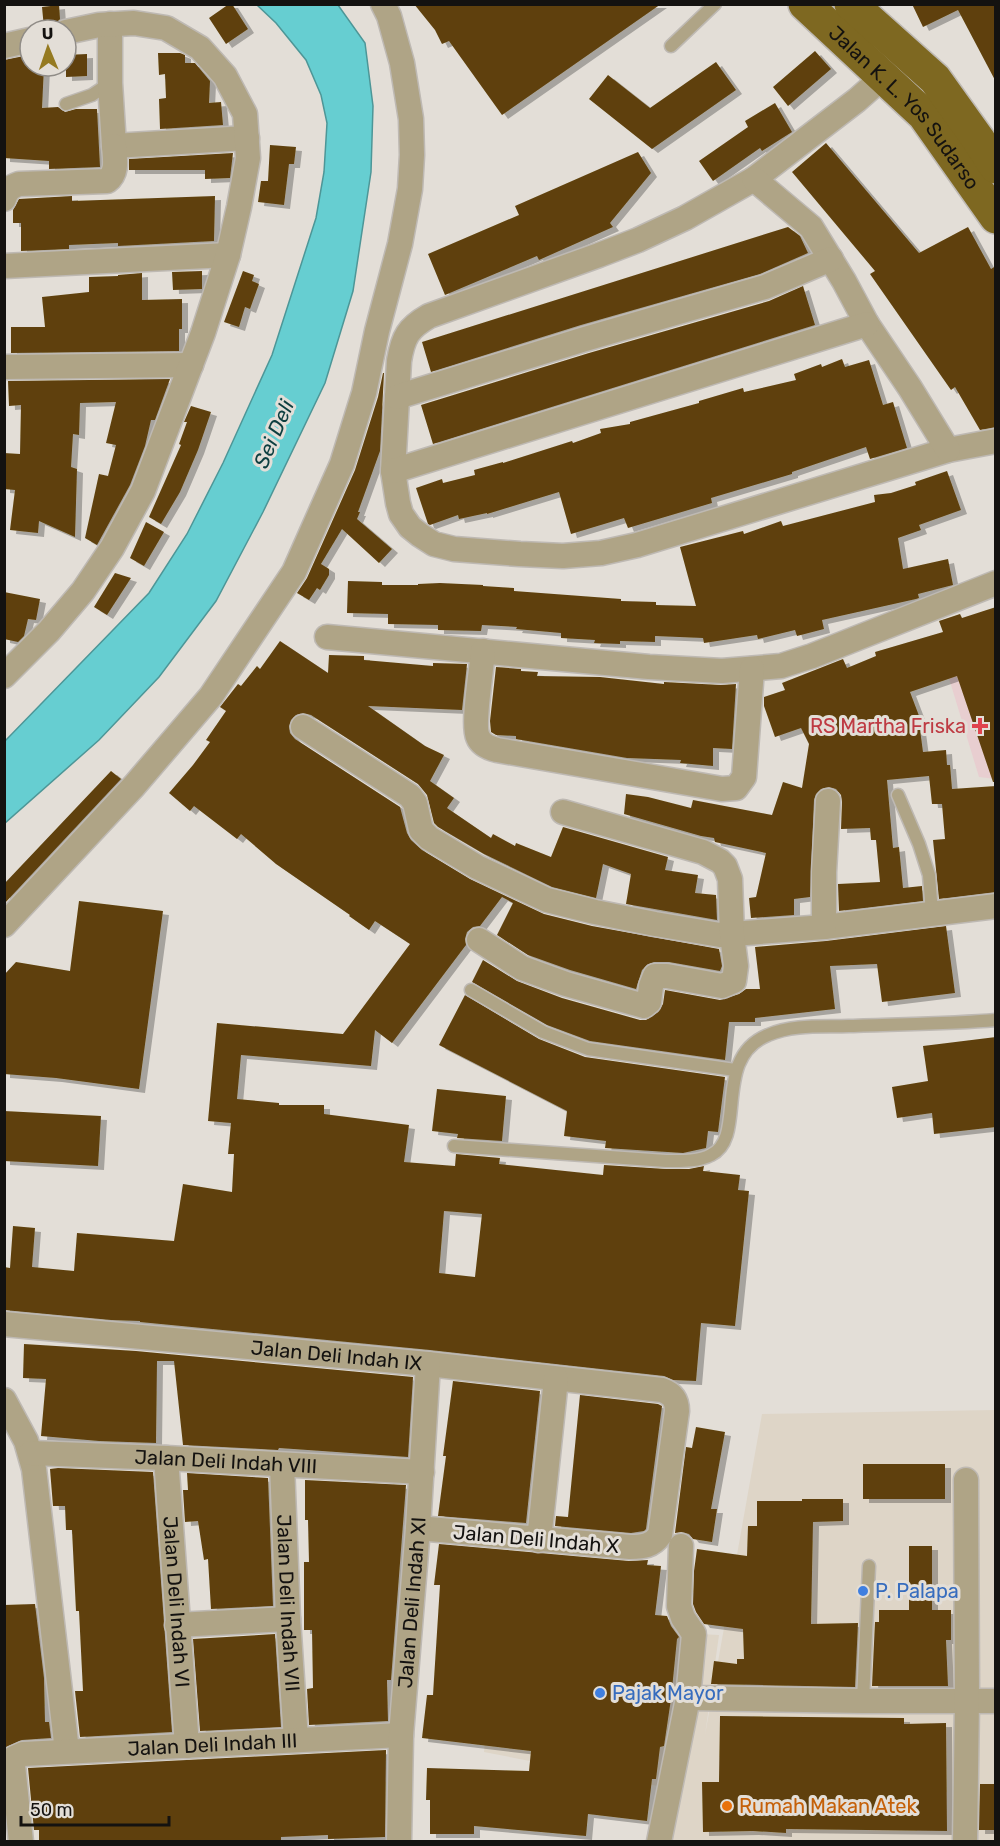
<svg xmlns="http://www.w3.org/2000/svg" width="1000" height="1846" viewBox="0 0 1000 1846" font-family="Rubik,sans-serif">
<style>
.built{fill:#ded5c7}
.medical{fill:#e8ced0}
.water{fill:#66ced1;stroke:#4d9697;stroke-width:1.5}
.building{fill:#5e410b;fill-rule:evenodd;filter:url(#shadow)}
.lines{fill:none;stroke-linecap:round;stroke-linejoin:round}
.service-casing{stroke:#beb9b3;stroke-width:15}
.minor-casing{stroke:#beb9b3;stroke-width:27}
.trunk-casing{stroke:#beb9b3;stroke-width:36}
.service{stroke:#afa486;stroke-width:12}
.minor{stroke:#afa486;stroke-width:24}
.trunk{stroke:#7e6821;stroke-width:33}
.health-dot{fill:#e0444e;stroke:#e3ded7;stroke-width:2}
.shop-dot{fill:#3f7fe0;stroke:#e3ded7;stroke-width:2}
.food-dot{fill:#e8710a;stroke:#e3ded7;stroke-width:2}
.labels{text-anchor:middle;stroke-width:6;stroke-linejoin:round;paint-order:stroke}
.street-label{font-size:20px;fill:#141210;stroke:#e3ded7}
.health-label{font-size:20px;fill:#be3a42;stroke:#e3ded7;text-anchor:end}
.shop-label{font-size:20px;fill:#366cbe;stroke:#e3ded7;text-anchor:start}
.food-label{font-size:20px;fill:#c56008;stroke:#e3ded7;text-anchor:start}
.water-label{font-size:21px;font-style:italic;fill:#0d3f40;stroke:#e3ded7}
</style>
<defs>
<filter id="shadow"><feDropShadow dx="6" dy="4" stdDeviation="0" flood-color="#0004"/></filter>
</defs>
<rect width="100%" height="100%" fill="#e3ded7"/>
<path class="built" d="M995,1410V1841H650L658,1786L484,1752L496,1623L719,1635L705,1735L762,1414Z"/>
<path class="medical" d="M995,665V779L979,777L948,675Z"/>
<path class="water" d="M257,5H338L365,43L373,106L371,172L353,291L325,383L263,512L216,601L159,677L99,740L5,823V741L149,593L187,534L223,463L272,355L316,218L324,172L327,123L321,95L306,60L276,23Z"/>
<path class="building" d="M229,4H232L248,29L226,44L209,18Z
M414,4H661L502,115L449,41L442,44L435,30Z
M912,4H996V82L958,10L923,27Z
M59,5L60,19L53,27L44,28L42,7Z
M815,51L831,69L788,106L773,87Z
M158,53H180L185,55V63H195L210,81L209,103L221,102L223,125L160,129L159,99L166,98L165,74L159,75Z
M87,54V76L66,77V55Z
M29,55L30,66H44L42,108L58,107L65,112L76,109H97L100,167L49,169V161L4,158V60Z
M716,62L736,90L652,149L589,99L608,75L650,108Z
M775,103L792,132L762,151L760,148L713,181L699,161L748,127L745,121Z
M826,143L919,253L968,227L991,269L996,266V427L980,430L955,387L951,390L870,274L875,271L792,172Z
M270,145L296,147L294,164H289L284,205L258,202L261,181H268Z
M638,152L651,173L610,223L613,227L539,260L537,256L445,295L428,254L519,215L515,206Z
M233,153L230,178L205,179V170H129V159Z
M72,196V201L215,196L214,241L118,246V243L69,245V249L21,251V223H13V210L19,199Z
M788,227L800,236L808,253L760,274L581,325L431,372L422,342Z
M202,271V289L173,290L172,272Z
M243,271L254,275L252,281L259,284L250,309L245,307L239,327L224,322Z
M142,273V300L182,299V329H179V351L11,353V327H45L42,297L89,292V277L118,276V275Z
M803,286L815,325L433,444L421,405L589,353L769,301Z
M842,359L845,367L869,360L883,405L893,402L907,448L870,459L866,447L792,472V474L711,498L712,503L628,528L624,518L571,534L559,492L487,514V513L459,519L458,515L430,525L428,524L416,488L442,479L443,483L475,475L474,470L503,462V463L572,441L573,443L601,433L600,429L630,424V422L699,403V401L743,388L744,392L796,380L794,374L821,364L822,367Z
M383,373H384L380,451L358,512H360L357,519L392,549L379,563L342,529L321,564L329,569V575L320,590L317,588L309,600L297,593L307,578L355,470L378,397Z
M170,379L155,420H151L145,446L130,485L97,545L85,538L99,474L108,476L116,445L106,443L116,402L80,403L79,435L73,434L71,467L77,469L75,537L39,521L38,533L10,530L15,490L4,489V453L20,454L21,405L9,406L8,381Z
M191,406L211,412L198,450L180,492L161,524L149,517L181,445L179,444L187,422H184Z
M947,471L961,510L919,525L921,530L898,538L903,569L948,559L953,585L918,594L919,598L916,599L822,620L824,629L797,636L795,630L758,639L757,635L704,643L703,638L655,636V642L620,641V644L594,643L595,640L561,638V633L516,629L517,627L482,625L481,631L438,630V625L388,624V614L347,613L348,581L382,582V585H418V584L440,583L483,585V586L514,588V591L621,599V601L656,602V605L696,606L680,547L743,531L744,534L781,521L783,526L875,502L874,495L891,493L916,485L915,482Z
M146,522L164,532L144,566L130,558Z
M115,573L131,578L107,615L94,607Z
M4,592L40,599L36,620L28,619L24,636L18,642L4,639Z
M996,607V782H993L957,676L910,692L921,721L919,722L923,752L946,750L947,765H950L952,789L996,786V892L939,899L933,840L945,839L942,804H932L929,776L887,780L893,848L899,847L903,888L922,886L923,901L839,911L838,884L880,882L876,840H871L870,828L841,829L842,802L841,795L836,789L829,787L821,789L816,794L814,800L810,897L794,899V915L751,918L749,898L756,897L766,853L715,842L714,838L701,836L624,814L626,794L648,797L691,808L693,800L772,815L783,782L802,788L809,744L801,728L775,737L764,706V697L785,690L782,683L843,659L847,668L876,656L875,652L943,632L939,621L960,614L962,618Z
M280,641L328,673L329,655L364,656V660L433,666V663L467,664L462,710L368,706L425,746L444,755L430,781L454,798L447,808L491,838L493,834L515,846L516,843L551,857L563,827L668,857L665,870L698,875L695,893L716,895L717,920L626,904L631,874L603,864L596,898L552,887L484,854L438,827L434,823L427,795L418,784L311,715L303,713L296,715L291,720L289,726L290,733L295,739L400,807L407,833L411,840L422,850L470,879L544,914L592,926L719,949L722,966L720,971L669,962H654L647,965L642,970L636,989L570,970L528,955L497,935L513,903L502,897L480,926L473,927L467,932L465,939L466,945L392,1043L375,1030L371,1066L241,1055L237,1099L279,1103V1105H324V1114L409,1125L404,1162L455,1166L456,1154L500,1158L499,1164L603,1175L604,1165L666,1169H689L704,1166L703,1171L740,1175L738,1190L749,1191L735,1326L701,1323L696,1381L673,1380L664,1376L430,1350L140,1322V1321L111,1320L4,1310V1267L10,1268L13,1226L35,1228L32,1267L74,1271L77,1233L174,1241L183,1184L232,1192L234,1154H228L231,1123L208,1121L217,1023L343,1034L410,944L375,921L369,930L349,916L350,915L276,864L241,834L237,839L194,806L190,811L169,793L193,765L210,742L206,740L226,711L220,707L238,684L241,686L257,666L260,669ZM444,1211L482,1214L475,1277L439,1273Z
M496,667L521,669V671L538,672L537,676L600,677L664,684V682L721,685L736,684L732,749L713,748V766L680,763L681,760L627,758L516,739V736L496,735L491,732L490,721Z
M111,771L121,779L4,904V884Z
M79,901L163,911L139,1089L56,1078L4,1074V975L16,962L70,971Z
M946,926L955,993L882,1002L877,964L830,966L835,1009L755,1018V1022H729L725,1060L590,1041L547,1025L472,982L483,960L517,981L562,998L640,1020H646L658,1012L663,1004L665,990L720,1000L739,994L746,989H760L755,947L826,941Z
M465,995L539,1039L585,1057L725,1077L718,1132L708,1131L706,1148L683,1153L605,1148L606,1141L564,1136L567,1111L439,1045Z
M996,1037V1127L934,1134L932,1113L897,1118L892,1087L928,1081L923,1046Z
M437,1089L506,1096L502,1141L457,1138L458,1134L432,1131Z
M4,1111L101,1116L98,1166L4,1161Z
M24,1344L136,1351L413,1377L408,1457L279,1448L278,1450L183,1445L174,1361H157L156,1443L99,1441L41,1436L46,1379L23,1378Z
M453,1381L540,1391L526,1523L438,1516L446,1456H443Z
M580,1395L658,1404L662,1406L646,1529L644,1531L631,1533L555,1526L556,1516L568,1517Z
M696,1427L725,1432L711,1509H717L712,1542L693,1539L689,1534L682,1532L675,1533L686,1447L692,1448Z
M863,1464H945V1499H863Z
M58,1468L153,1472L172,1732L80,1737L75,1691H83L79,1611H76L72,1530H66L65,1506H53L50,1469Z
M187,1473L268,1478L273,1606L211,1609L208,1559L204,1560L198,1521L185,1522L183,1490H188Z
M305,1480L406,1485L391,1680H387L388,1721L309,1725L307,1689L313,1688L312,1630H304V1562H309L308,1520H305Z
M802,1499H843V1521L813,1522L811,1624L858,1623L855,1687L711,1684L714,1661L737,1664V1659H744L743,1629L704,1624L696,1612L693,1604L694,1571L697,1549L747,1556L748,1526H757V1501H802Z
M439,1544L629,1561L648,1560L647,1565L661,1566L655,1615L667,1616L671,1626L679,1637L677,1639L671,1699L664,1746L660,1747L656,1779H652L647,1821L588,1814L586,1836L474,1826V1834H430V1800H426L427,1768L529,1771L531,1751L422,1738L427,1695H433L440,1585H434Z
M909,1546H932V1610H951V1640H946L948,1686H872L875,1622H879V1610H909Z
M35,1604L44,1678L45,1722H49L51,1738L22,1740L4,1748V1605Z
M275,1634L281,1727L200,1731L193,1639Z
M720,1716L904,1718V1724L946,1723L947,1831L786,1829V1833L753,1831L703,1832L702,1782H719Z
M386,1750L385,1837L328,1839V1835L281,1837V1842H39V1830H34L28,1768Z
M980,1784H996V1830H979Z"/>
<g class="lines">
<defs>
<path id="service" d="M671,46L715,4
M66,104L92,95L110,83
M898,795L919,844L929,875L932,913
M471,990L543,1032L588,1049L735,1070
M454,1146L666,1161C680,1161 698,1162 711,1155C748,1137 711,1058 768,1035C793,1024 823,1027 849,1026C898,1024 947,1024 996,1020
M863,1701L869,1566"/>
<g id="minor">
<path d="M110,24V83L114,146L247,138"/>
<path d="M4,46L30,40"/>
<path d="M883,77L857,100L754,179L685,218L638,240L599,255L429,316C408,328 403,337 399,361L393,471L398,503L401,514L410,527L420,535L434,544L454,549L520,554L563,556L601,553L637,545L948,450L996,441"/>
<path d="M754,179L811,227L844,281L867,324L910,388L948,450"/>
<path d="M4,199C7,190 10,187 19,184L107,181C118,173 115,159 114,146"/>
<path d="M4,266L228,255"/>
<path d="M4,367L191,365"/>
<path d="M397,397L585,339L765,287L831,259"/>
<path d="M393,471L867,324"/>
<path d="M327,637L649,667L722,671L781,666L812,656L996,583"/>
<path d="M483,651C482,667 472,725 478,737C481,745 489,748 497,750L722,789L736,788L744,777L752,669"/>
<path d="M4,676L49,631L83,591L112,548L143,491L203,333L228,255L239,207L248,158L245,114L225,76L200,48L166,28L134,23L99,25L66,32"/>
<path d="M303,727L410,796L415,803L421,830L429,838L477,867L547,900L595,912L655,924L720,935L824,927L996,906"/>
<path d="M4,925L134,786L211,696L294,572L342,464L364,393L377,331L400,244L410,189L412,155L411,119L402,63L389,16L383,4"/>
<path d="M824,927V872L828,801"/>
<path d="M479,940L522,968L566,984L644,1006L649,1002L651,986L655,976H667L722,986L734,981L736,966L732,935L730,879L725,866L720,861L703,852L563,812"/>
<path id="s1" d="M4,1324L428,1364L662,1390C673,1394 677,1400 677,1411L660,1535C652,1546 643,1547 630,1547L418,1528"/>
<path d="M4,1400L26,1441L34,1469L67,1751"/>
<path id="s2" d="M31,1453L166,1458L422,1472"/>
<path id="s3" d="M166,1458L187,1746"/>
<path id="s4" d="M282,1465L288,1619L296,1740"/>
<path d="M539,1540L556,1379"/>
<path d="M681,1546L679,1606L683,1618L694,1634L688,1698"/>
<path d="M177,1625L288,1619"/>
<path id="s5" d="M21,1842L13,1765L14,1758L23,1754L401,1735"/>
<path id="s6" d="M399,1842L401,1735L418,1528L428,1364"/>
<path d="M659,1842L688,1698L863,1701H996"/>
<path d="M965,1842L967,1701L966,1480"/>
</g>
<g id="trunk">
<path id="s7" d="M805,4L924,115L996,217"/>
<path d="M851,4L935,79L978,139L996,167"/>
</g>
</defs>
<use href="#service" class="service-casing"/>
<use href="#minor" class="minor-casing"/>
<use href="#trunk" class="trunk-casing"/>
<use href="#service" class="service"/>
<use href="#minor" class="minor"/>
<use href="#trunk" class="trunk"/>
</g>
<path class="health-dot" d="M977 717h6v6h6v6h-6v6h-6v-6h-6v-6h6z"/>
<g class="shop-dot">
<circle cx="863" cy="1591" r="6"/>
<circle cx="600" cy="1693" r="6"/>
</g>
<circle class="food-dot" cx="727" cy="1806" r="6"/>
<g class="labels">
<g class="street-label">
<text dy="7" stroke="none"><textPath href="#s7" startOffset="144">Jalan K. L. Yos Sudarso</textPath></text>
<text dy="7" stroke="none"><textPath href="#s1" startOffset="334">Jalan Deli Indah IX</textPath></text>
<text dy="7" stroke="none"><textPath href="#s2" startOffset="195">Jalan Deli Indah VIII</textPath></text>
<text transform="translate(536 1539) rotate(5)" y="7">Jalan Deli Indah X</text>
<text dy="7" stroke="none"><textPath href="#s3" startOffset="144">Jalan Deli Indah VI</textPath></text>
<text dy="7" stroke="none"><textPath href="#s4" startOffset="138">Jalan Deli Indah VII</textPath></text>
<text dy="7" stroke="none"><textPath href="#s6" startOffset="240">Jalan Deli Indah XI</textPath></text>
<text dy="7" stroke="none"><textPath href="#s5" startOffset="284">Jalan Deli Indah III</textPath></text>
</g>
<g class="health-label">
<text x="966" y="733">RS Martha Friska</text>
</g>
<g class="shop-label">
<text x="875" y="1598">P. Palapa</text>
<text x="612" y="1700">Pajak Mayor</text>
</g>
<g class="food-label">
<text x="739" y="1813">Rumah Makan Atek</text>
</g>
<g class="water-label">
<text transform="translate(274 434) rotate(-67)" y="7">Sei Deli</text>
</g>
</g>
<rect width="1000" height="1846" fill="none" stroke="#141210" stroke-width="12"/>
<g transform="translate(48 48) rotate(358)"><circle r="28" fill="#e3ded7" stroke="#908c87" stroke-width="1.5"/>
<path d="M0-4.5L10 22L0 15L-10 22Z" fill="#957a21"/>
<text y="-9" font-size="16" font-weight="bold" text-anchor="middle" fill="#141210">U</text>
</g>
<path d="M21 1816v9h148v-9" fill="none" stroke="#141210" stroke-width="3"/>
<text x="30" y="1816" font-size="18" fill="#141210" stroke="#e3ded7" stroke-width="4.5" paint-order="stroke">50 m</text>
</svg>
